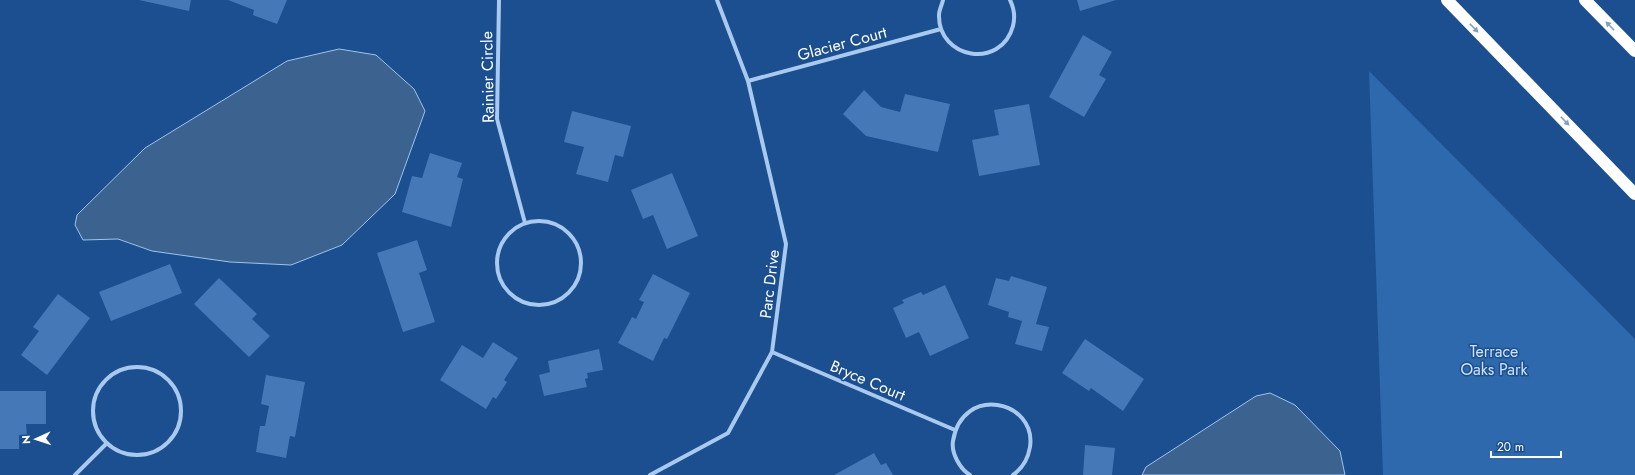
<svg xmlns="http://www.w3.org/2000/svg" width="1635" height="475" viewBox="0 0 1635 475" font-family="Jost,sans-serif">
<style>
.green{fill:#2e69ad}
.water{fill:#3c6290;stroke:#9cc4f0}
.building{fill:#4478b7}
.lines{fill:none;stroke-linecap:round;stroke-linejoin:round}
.minor{stroke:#a9c9ee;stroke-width:4}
.motorway{stroke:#fff;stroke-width:12}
.oneway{fill:#829ec1}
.labels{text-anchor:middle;stroke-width:3;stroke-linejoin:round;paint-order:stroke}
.street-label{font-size:16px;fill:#fff;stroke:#1b4f8f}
.park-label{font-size:16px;fill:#cfe3fa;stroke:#1b4f8f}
</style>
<rect width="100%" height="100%" fill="#1b4f8f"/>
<path class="green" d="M1369,71L1635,339V475H1383Z"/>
<path class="water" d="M339,49L376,55L414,89L425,111L395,194L342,245L291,265L230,262L152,251L118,239L83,240L75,225L77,215L145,148L287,61Z
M1270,393L1295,405L1340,451L1345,475H1142L1146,467L1256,396Z"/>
<path class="building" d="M139,0H191L189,11Z
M228,0H287L277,24L253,15L254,10Z
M1077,0H1116L1080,11Z
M1083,35L1112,52L1099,75L1106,79L1084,117L1049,97Z
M864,90L881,107L900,112L905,94L950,104L938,152L866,136L843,114Z
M1029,104L1040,165L979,176L972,140L999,135L994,110Z
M572,111L631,126L623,157L615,155L608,182L576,174L584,147L564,142Z
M430,153L462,163L457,177L463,179L451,227L402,212L412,176L422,178Z
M672,173L698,236L667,249L653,215L643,219L631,190Z
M417,240L427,270L419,273L435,322L403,332L377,253Z
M170,264L182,293L111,321L99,292Z
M653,274L690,293L667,339L664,338L653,361L618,343L632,317L636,319L644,302L639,300Z
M1011,276L1047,287L1036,324L1049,327L1042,351L1015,344L1022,321L1008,317L1009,312L988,305L996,278L1009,281Z
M219,278L257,314L252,319L270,336L249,357L194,304Z
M945,285L969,338L930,356L919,332L906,338L893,308L904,303L902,300L921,292L923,295Z
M58,294L90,318L47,375L21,355L39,331L33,327Z
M1085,339L1144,379L1123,411L1091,388L1089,391L1062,373Z
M493,342L518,358L504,380L507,382L496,399L493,397L486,409L440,380L462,345L483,358Z
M599,349L603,370L587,373L588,378L585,379L587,387L544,396L539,375L550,372L548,361Z
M266,375L305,382L295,437L290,436L286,458L256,452L260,426H265L269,406L261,404Z
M0,391H46V424H26L27,436L19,435V449H0Z
M1085,445L1115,448L1112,475H1083Z
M874,453L881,465L886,463L893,475H834Z"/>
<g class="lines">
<path class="minor" d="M499,0L497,119L525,223
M943,0C942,5 939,10 939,15C938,59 1001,70 1013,26C1015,18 1014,8 1010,0
M748,81L941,29
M497 263a42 42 0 1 1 84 0a42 42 0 1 1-84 0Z
M772,352L955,430
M93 411a44 44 0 1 1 88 0a44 44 0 1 1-88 0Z
M75,475L107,443
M650,475L728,433L772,352L786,244L748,81L717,0
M970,475C960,469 951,453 953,441C962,384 1037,400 1030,447C1028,459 1023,468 1013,475"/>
<path class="motorway" d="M1447,0L1635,194
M1585,0L1635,51"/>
</g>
<defs><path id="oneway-solid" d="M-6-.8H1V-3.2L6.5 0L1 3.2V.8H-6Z"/></defs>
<g class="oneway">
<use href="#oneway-solid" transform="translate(1610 26) rotate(-134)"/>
<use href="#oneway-solid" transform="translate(1474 28) rotate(46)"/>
<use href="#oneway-solid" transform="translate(1565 121) rotate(46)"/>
</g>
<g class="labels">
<g class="street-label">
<text transform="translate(842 43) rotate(-15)" y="6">Glacier Court</text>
<text transform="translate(487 77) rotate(-91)" y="6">Rainier Circle</text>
<text transform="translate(769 284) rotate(-83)" y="6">Parc Drive</text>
<text transform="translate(868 380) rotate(23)" y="6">Bryce Court</text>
</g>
<g class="park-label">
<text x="1494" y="357">Terrace<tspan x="1494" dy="18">Oaks Park</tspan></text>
</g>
</g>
<g transform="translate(36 439) rotate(267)" stroke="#1b4f8f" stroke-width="3" paint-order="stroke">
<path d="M0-3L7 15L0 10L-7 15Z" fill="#ffffff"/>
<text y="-6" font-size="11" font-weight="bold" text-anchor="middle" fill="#ffffff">N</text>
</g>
<path d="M1491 451v6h70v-6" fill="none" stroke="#ffffff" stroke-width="2"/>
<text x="1497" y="451" font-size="12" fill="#ffffff" stroke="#1b4f8f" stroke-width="3" paint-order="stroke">20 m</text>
</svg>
